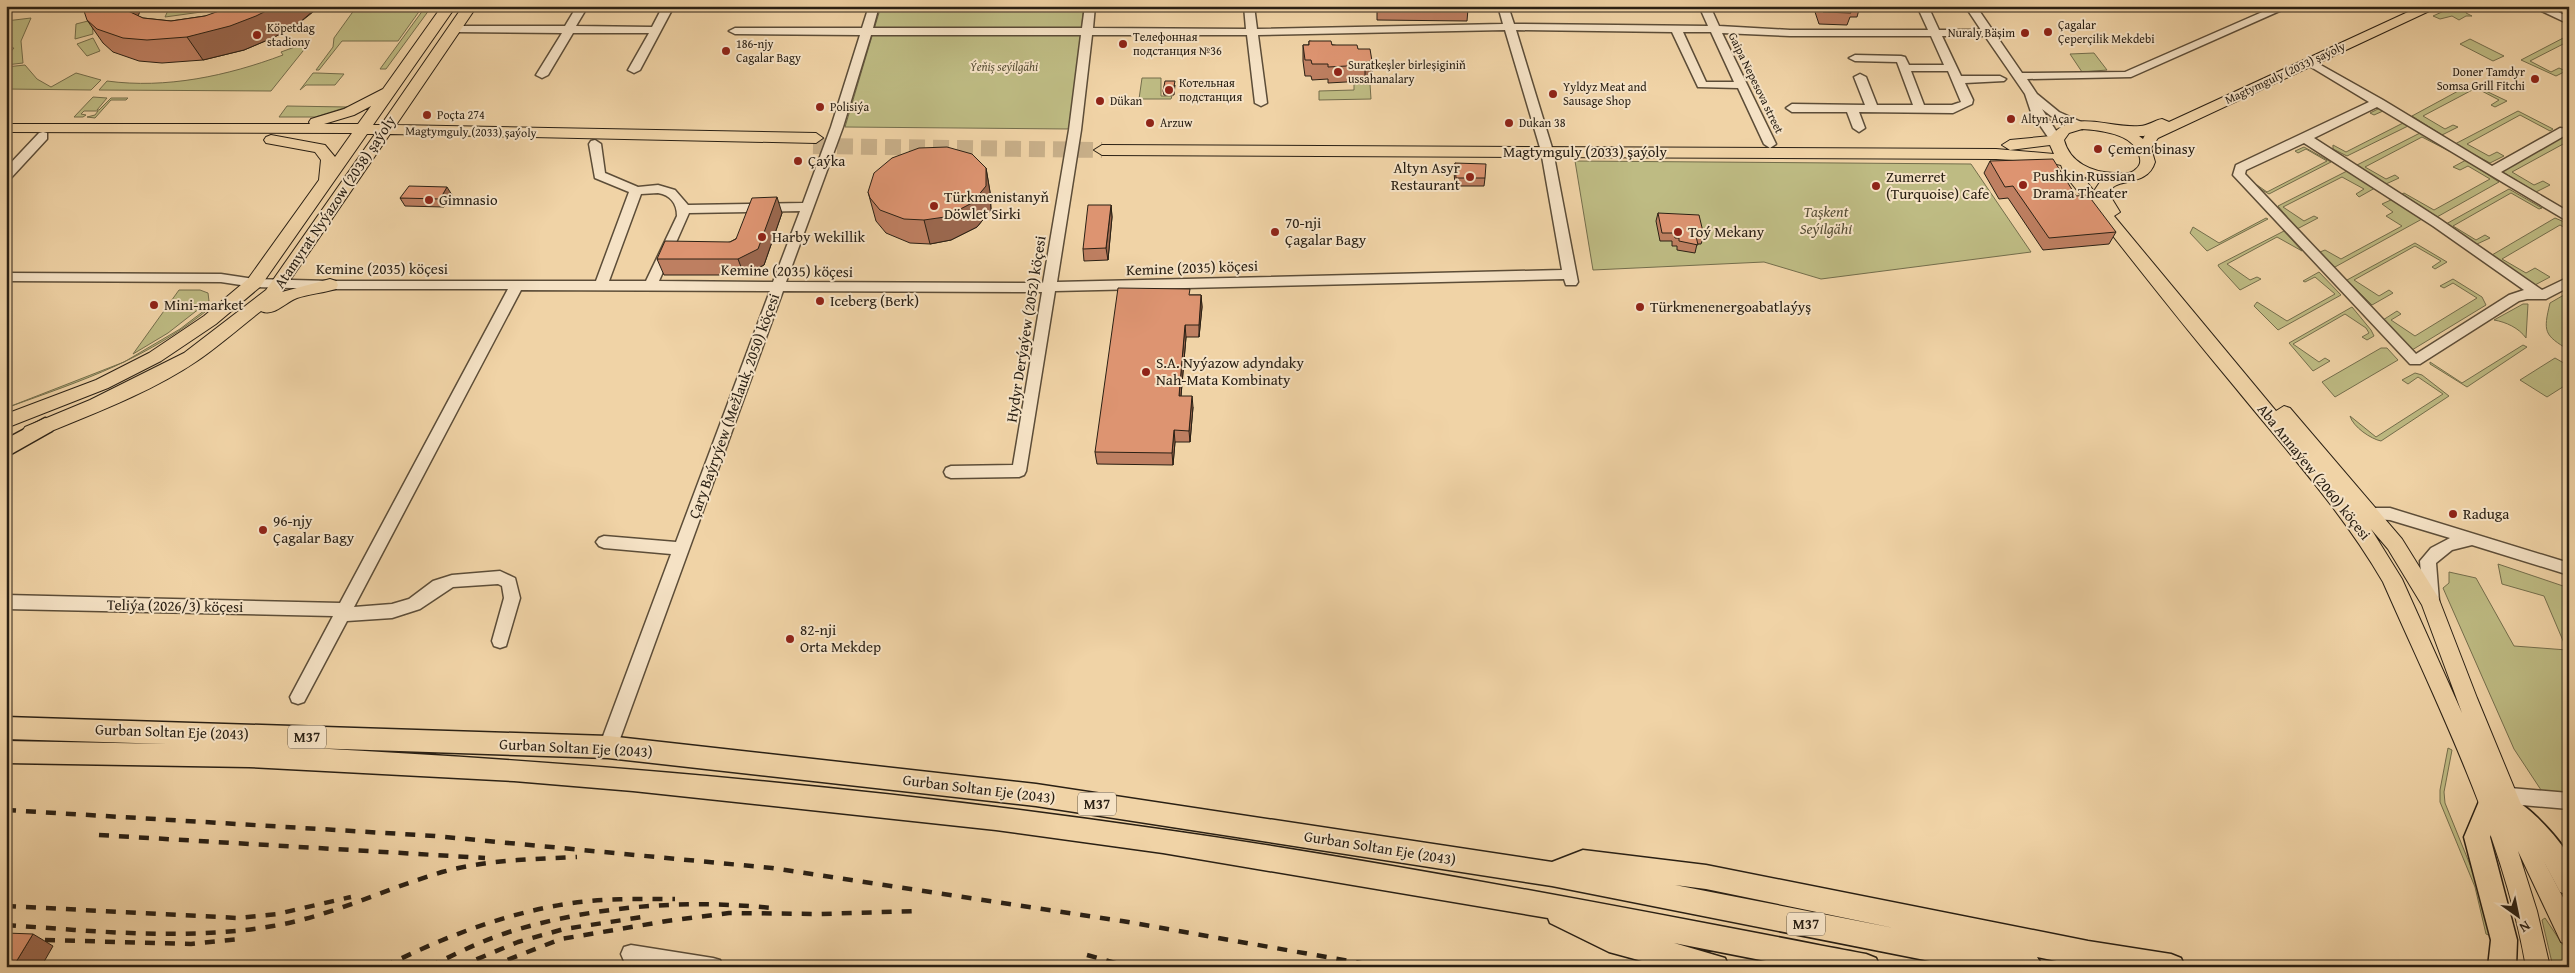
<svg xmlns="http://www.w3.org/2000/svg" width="2575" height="973" viewBox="0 0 2575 973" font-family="'Gentium Book Plus',serif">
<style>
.green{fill:#bebb83;stroke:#746e4c}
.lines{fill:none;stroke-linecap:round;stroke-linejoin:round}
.major-tunnel{stroke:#c8af89;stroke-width:16;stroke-dasharray:16 8;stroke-linecap:butt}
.minor-casing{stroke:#5c4d38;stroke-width:3}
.major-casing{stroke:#2a2014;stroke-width:2}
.highway-casing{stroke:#2a2014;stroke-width:3}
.minor{fill:#f5e2c5;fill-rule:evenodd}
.major{fill:#f0d3a6;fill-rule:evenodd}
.highway{fill:#f0d3a6;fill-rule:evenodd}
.rail{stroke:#2a2014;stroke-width:4.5;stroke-dasharray:10 10;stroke-linecap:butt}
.wall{fill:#be7f61;stroke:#2a2014}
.shaded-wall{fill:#9b684f;stroke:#2a2014}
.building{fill:#dd9471;stroke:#2a2014}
.poi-dot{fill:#8f2418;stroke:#f5e2c5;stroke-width:2}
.labels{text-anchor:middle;stroke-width:4;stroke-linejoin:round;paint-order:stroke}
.far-poi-label{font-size:12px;fill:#2a2014;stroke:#f5e2c5;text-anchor:start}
.far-park-label{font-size:12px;font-style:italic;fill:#564e35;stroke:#f5e2c5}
.far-street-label{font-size:12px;fill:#2a2014;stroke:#f5e2c5}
.shield{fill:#f5e2c5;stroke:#675a49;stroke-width:1}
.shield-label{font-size:14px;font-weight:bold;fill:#2a2014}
.poi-label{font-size:15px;fill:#2a2014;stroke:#f5e2c5;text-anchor:start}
.street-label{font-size:15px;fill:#2a2014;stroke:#f5e2c5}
.park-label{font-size:15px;font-style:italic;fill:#564e35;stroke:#f5e2c5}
</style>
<rect width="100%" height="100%" fill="#f0d3a6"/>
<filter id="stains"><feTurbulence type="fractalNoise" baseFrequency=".004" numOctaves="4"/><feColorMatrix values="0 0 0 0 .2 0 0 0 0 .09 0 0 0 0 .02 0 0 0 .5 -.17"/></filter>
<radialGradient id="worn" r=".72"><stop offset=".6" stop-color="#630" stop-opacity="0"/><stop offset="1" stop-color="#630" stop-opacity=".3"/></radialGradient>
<path class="green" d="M170,6H245L165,17Z
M357,6H423L398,41H342L319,70H316L333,47L334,38Z
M426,6H432L386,69H380Z
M881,6H1084L1070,129L845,127Z
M2455,6L2466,10V13L2472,16H2466L2459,20L2452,16L2440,19L2433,16Z
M31,18L21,41L23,63L6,65V57L14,48H6V21Z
M92,20L93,34L75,39L76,24Z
M2569,35V41L2530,61L2551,72L2559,68L2566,71L2556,76L2521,60Z
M93,38L100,51L87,56L77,44Z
M2470,39L2504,56L2493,61L2460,44Z
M303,44L307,46L271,91L99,90L107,81C166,89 227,76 283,55L281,52Z
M2094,53L2107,70L2082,72L2070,54Z
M25,65L37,79L51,87L76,73L101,80L91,90L6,89V67Z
M313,73H317L344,74L335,85H306L300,90Z
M1142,78H1161V96H1172L1171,99H1139Z
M1354,84H1370L1371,99L1319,100V91L1354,90Z
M2471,84L2507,101L2495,107L2491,105L2499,100L2476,88L2423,116L2445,129L2453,125L2458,127L2442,135L2412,116Z
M93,97L107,98L97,110H99L111,98H128L126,100H111L95,118L87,117L95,115L98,111H84L81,114L86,115L83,117H74Z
M287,106L347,107L315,117H279Z
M2380,108L2409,125L2408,126L2347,156L2333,149V145L2346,152L2403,123L2383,111L2374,115L2370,113Z
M2518,111L2553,129L2550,131L2520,115L2467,144L2489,156L2497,152L2504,156L2490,163L2455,144Z
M2420,133L2451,150L2449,151L2422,137L2365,167L2386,179L2395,175L2399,178L2386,184L2357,165Z
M2563,137L2569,139V144L2565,143L2512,172L2534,185L2543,181L2550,185L2536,192L2501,171Z
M2304,147L2331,162L2269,194L2255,186L2257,185L2267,192L2327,161L2306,149L2298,153L2295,151Z
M2466,160L2499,182L2437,217L2402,194L2404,193L2434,210L2490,179L2468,166L2460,170L2453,167Z
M1575,161L1971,164L2031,252L1821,279L1764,262L1593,270Z
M2347,171L2375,188L2359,197L2356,194L2364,189L2342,177L2283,207L2304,221L2314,216L2318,218L2297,229L2278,206Z
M2509,189L2542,208L2539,209L2511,193L2453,226L2476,240L2485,235L2490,238L2477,244L2446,224Z
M2393,199L2422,219L2335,267L2320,252L2325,250L2341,259L2402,226L2386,216L2393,212L2382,204Z
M2266,218L2268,219L2207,251L2190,233L2193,227L2219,243Z
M2555,218L2569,224V230L2560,225L2502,259L2526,273L2535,268L2550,277L2535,285L2492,255Z
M2284,231L2302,251L2277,237L2227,264L2250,280L2257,277L2261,279L2240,290L2219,267L2218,265Z
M2415,243L2447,262L2435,269L2432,267L2441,261L2415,246L2354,280L2379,296L2389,290L2393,293L2372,305L2347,280Z
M2319,272L2341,295L2278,330L2254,306L2257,302L2287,321L2335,294L2315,277L2305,282L2303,281Z
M2453,279L2482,297L2486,305L2412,350L2383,320L2397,311L2401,314L2391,320L2415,336L2477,298L2453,283L2444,288L2440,286Z
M179,290H200L208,293L209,301L168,333L133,354Z
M2569,292V326L2565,328L2569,331V350C2544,335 2543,332 2550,303Z
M213,304H215C147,360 86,379 6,408L124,362L180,329Z
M2523,304H2528L2526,338C2519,328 2506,322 2494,320Z
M2352,307L2371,330L2374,336L2367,340L2362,337L2369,333L2366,328L2345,314L2293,344L2319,362L2325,358L2330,361L2313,371L2289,343Z
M2523,345L2527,347L2467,387L2430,364V362L2462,383Z
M2381,348H2387L2398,360L2335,397L2322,382Z
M2555,358L2569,366V383L2547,397L2520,380Z
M2415,373L2422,375L2449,396L2381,441C2371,439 2353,427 2350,416L2376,437L2443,394L2418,377L2408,384L2402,380Z
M2498,564L2569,588V794L2543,793L2514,749L2443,588L2449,583V572L2476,578L2514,646L2567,650L2544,596L2502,584Z
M2448,748L2452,750L2444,792L2445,803L2479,887L2491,936L2486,934L2475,887L2440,802V790Z
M2545,918L2569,954V967H2553L2542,920Z"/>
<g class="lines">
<path class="major-tunnel" d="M813,146L1102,150"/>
<defs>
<path id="minor" d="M577,6H588L576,26L652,27L663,6H674L640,70L634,73L628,70L649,33H573L548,75L542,78L536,75L562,33L455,32L450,29L455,26H565Z
M869,6H879L873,28H1082L1085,6H1095L1093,28L1246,29L1244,6H1254L1257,29L1503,24L1498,6H1508L1514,24L1708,26L1699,6H1710L1719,26L1790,30H1928L1917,6H1928L1939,30H1981L1965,6H1976L2022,73L2125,72L2276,6H2291L2131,77L2027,79L2037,94L2059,112L2088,125L2082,129L2078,128L2051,116L2042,109L2062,140L2056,144L2052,143L2031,112L2025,94L1985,36H1942L1961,76H2000L2006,79L2004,81L1965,83L1973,100L1972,104L1953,113L1859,112L1865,128L1859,132L1853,128L1847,112H1792L1786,108L1792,104L1865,105L1854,77L1860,74L1866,77L1877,105H1913L1897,62L1855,61L1849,58L1855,55L1901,56L1905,57L1909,65H1944L1931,36H1790L1722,33L1776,144L1770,148L1764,144L1738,88L1698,87L1672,32L1516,30L1553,151L1578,282L1576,285H1566L1564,279L1055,291L1026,471L1024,475L1019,477L951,478L946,476L944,472L946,468L951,466L1013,465L1042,292L783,291L617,747L614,752L608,755L602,752L599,747L671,554L604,548L599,546L596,542L599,538L604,536L676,542L770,291L521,290L354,607L392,604L409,599L433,581L452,575L500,571L515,578L520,598L506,646L500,648L494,646L492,641L504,598L502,586L498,584L453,587L420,609L392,618L347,621L304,702L298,704L292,702L290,697L333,616L6,609V595L340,603L508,289H330L254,287L221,282L6,281V273L221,274L254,279L330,281H596L629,192L595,178L589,144L591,141L595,140L601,144L605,173L638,187L658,185L675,190L688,205L803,203L831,127L860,35L735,34L729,31L735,28H862ZM1505,30L1541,151L1562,270L1057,282L1081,130L1092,35H1247L1255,103L1261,106L1267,103L1258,35ZM1683,32H1711L1734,82H1706ZM871,35H1081L1069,130L1043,283L786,282L843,127ZM1911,71H1948L1961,102L1952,105H1924ZM658,193C670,195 677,203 677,216L646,281H609L641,194ZM800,211L773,282L659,281L689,213Z
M2531,6H2545L2569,17V24Z
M2310,59L2383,100L2492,166L2560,128L2569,129V138L2564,136L2501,172L2569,212V222L2377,107L2314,138L2441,220L2542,290L2569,277V287L2546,299H2527L2519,301L2420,364H2410L2233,175L2236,165L2369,102L2306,64L2304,62ZM2304,143L2433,226L2524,290L2509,295L2416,354L2245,174L2246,170Z
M43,132L47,133V139L10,179L6,180V168L39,133Z
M2359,508H2390L2569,563V575L2472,545L2452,550L2436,563L2439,601L2437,606L2431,608L2425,606L2423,601L2420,561L2431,548L2450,538L2390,520L2354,518L2351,514L2354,510Z
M2498,787L2569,793V809L2498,803L2492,801L2489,795L2492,789Z
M631,945L713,958L720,960L723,967C691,967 654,972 624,961L621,954L624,947Z"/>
<path id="major" d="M442,6H456L373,125H381L463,6H477L396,125L816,133L823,138L816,143L390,134L282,292L330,279L336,281L338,285L336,289C323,293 309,294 297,298C284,303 274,317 261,311C239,328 219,346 197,361C150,393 90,415 37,437L31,439L25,437L22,432L25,427L90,400L184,353L266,290L375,134H367L260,287L216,324L161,361L108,388L6,428V414L96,380L149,353L204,316L248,279L319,180L321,160L315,152L266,143L264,140L266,137L271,135L325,145L335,157L352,133L6,132V124H310L309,122L311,119L344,109L383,89ZM371,106L358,124H324L354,115Z
M2421,6H2440L2158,138L2151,148L2155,162C2147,189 2112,176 2109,194L2120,212L2114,216L2276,411L2284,406L2290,408L2402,539L2438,597L2477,698L2546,865L2569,909V945L2561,942L2518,851L2537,911L2550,967H2526C2503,834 2437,705 2383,582C2341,510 2286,450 2234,386C2176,317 2121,246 2065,175L2061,165L2047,162L1996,159L1102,155L1094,150L1102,145L1996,149L2054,154L2050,145L2010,150L2002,145L2010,140L2051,136C2074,108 2110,129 2140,126C2148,126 2155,120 2162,119L2169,122ZM2082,129C2100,130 2134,134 2139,155C2141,160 2141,165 2136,169C2130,175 2122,174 2114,173C2092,172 2070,163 2064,140L2069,133ZM2145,135L2143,139L2139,136H2145ZM2082,176L2100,182L2094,191ZM2371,529L2388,549L2422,605L2462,713L2402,579Z"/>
<path id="highway" d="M45,418L52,421L55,426L52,431L6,457V439Z
M6,717L608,736L1036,784L1552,862L1583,850L1706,865L2088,941L2171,954L2181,958L2185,967H2086L2037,957L2043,967H1960L1552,886L1036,806L608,758L311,748C595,763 878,788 1159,829C1396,863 1631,909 1866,954L1876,958L1880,967H1796L1674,943L1725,958L1729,967H1664L1609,952L1550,923L1548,918L1163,853L996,830L633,791L514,781L249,767L6,763V741L168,744L6,739ZM1675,885L1706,889L1894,928Z
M2489,796L2498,799L2502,807L2490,837L2517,940L2516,967H2488L2491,940L2464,837L2480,799Z
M2514,800C2529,806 2562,841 2568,856C2572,867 2569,884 2569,895L2560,892L2544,862L2505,820L2501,812L2505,804Z"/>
</defs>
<use href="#minor" class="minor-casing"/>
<use href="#major" class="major-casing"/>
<use href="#highway" class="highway-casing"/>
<use href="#minor" class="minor"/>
<use href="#major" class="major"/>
<use href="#highway" class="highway"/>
<path class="rail" d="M6,810L435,836L772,868L1122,921L1383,967
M99,835L485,858
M6,906L238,918L277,914L351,897
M6,925C95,931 185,941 273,926C332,916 385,889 442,872C486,860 532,859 577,857
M45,940L191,944L240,939
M1087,955L1130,967
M384,967C443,937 506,913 572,903C606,898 641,899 675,899
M429,967C455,954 481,941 509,932C593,906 684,899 772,908
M458,967L518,942L564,929L649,916
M489,967L561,939L667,921L729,913L820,914L916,911"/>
</g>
<path class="wall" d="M1377,6H1468V9L1467,21L1377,20Z
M1813,6H1860L1857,17H1850L1847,25L1819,24Z
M318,8L293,28L270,39L244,50L203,60L162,63L139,61L113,52L103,43L87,20L138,16L143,18L171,21L205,16Z
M1309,41L1358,49L1372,76L1365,78L1364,81L1328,83V79L1312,80L1311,76H1305L1303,61V45H1309Z
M1175,85L1174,95H1164L1163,91Z
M1990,161L2076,196L2116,232L2109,244L2043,250L2008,198L1999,199L1984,173Z
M1455,163L1485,178L1484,186H1455L1454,171Z
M986,168L990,192L991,210L977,227L951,240L930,244L910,243L886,233L876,221L868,192Z
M452,195L444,207L405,206L400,198Z
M1111,205L1112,217L1108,260L1084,261L1083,249Z
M782,213L764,265L744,275H664L657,259L730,242Z
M1658,213L1704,236L1701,244H1697L1695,253L1677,250V246H1672V241H1660L1656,221Z
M1190,295H1201L1202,307L1199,337H1186L1181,396L1193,407L1190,442H1175L1173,465L1097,464L1095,452Z"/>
<path class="shaded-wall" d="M125,6H142L137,19L126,10Z
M276,6H319L293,28L270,39L244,50L203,60L187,37Z
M1372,61V76L1365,78V62Z
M986,168L990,192L991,210L977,227L951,240L930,244L924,220Z
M447,187L452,195L444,207L440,199Z
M777,197L782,213L764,265L744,275L738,259Z
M1111,205L1112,217L1108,260L1106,248Z
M1201,295L1202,307L1199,337V325Z
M1185,325L1186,337L1180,407L1179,396Z
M1192,396L1193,407L1190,442L1189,431Z
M1174,430L1175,442L1173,465L1172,453Z
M33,934L53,946L41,967H13Z"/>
<path class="building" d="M84,6H125L126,10L143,18L171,21L205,16L233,6H276L256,16L230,26L187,37L147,40L123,38L97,29L87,20L83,8Z
M1377,6H1468V9L1378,8Z
M1821,6H1849L1851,13L1823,12Z
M1309,41H1331L1332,45H1357L1358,49H1370L1372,61L1365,62V65L1328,67V64H1312L1311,60H1305L1303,45H1309Z
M1165,81H1175L1173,91H1163Z
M947,147L972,154L986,168V186L972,203L945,217L924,220L904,219L880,210L870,198L868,192L874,173L892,158L919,148Z
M2053,159L2076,196L2088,195L2116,232L2049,238L2013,186L2005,187L1990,161Z
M1455,163L1486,164L1485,178H1456Z
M409,186L447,187L440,199L400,198Z
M777,197L758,249L738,259H657L665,241L730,242L736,239L752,198Z
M1088,205H1111L1106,248L1083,249Z
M1658,213L1699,215L1704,236H1696L1698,245L1679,241V238H1675L1674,233H1662Z
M1118,288L1190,289L1189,295H1201L1199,325H1185L1179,396H1192L1189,431L1174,430L1172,453L1095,452Z
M6,933L33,934L13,967H6Z"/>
<g class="poi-dot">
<circle cx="2048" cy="32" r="5"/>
<circle cx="2025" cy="33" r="5"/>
<circle cx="257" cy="35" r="5"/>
<circle cx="1123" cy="44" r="5"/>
<circle cx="726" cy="51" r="5"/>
<circle cx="1338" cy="72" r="5"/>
<circle cx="2535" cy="79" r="5"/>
<circle cx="1169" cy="90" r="5"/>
<circle cx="1553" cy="94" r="5"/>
<circle cx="1100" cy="101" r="5"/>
<circle cx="820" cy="107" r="5"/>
<circle cx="427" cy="115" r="5"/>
<circle cx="2011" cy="119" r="5"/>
<circle cx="1150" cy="123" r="5"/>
<circle cx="1509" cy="123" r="5"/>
<circle cx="2098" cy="149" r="5"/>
<circle cx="798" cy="161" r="5"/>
<circle cx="1470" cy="177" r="5"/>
<circle cx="2023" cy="185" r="5"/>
<circle cx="1876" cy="186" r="5"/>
<circle cx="429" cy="200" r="5"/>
<circle cx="934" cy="206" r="5"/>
<circle cx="1275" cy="232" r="5"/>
<circle cx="1678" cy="232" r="5"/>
<circle cx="762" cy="237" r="5"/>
<circle cx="820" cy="301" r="5"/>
<circle cx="154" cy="305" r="5"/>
<circle cx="1640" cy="307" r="5"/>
<circle cx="1146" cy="372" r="5"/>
<circle cx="2453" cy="514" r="5"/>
<circle cx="263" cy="530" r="5"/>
<circle cx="790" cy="639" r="5"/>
</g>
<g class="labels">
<g class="far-poi-label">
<text x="2058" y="29">Çagalar<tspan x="2058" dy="14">Çeperçilik Mekdebi</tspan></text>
<text x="267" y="32">Köpetdag<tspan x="267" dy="14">stadiony</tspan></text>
<text x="2015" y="37" text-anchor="end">Nuraly Bäşim</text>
<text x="1133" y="41">Телефонная<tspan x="1133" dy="14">подстанция №36</tspan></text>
<text x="736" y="48">186-njy<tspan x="736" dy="14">Cagalar Bagy</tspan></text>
<text x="1348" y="69">Suratkeşler birleşiginiň<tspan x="1348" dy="14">ussahanalary</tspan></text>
<text x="2525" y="76" text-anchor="end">Doner Tamdyr<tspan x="2525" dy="14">Somsa Grill Fitchi</tspan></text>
<text x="1179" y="87">Котельная<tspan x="1179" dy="14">подстанция</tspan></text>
<text x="1563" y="91">Yyldyz Meat and<tspan x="1563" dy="14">Sausage Shop</tspan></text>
<text x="1110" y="105">Dükan</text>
<text x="830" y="111">Polisiýa</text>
<text x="437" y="119">Poçta 274</text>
<text x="2021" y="123">Altyn Açar</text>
<text x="1160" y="127">Arzuw</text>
<text x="1519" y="127">Dukan 38</text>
</g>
<g class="far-park-label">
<text x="1004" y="71">Ýeňiş seýilgähi</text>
</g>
<g class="far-street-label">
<text transform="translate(2285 73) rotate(-25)" y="4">Magtymguly (2033) şaýoly</text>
<text transform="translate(1756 83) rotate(64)" y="4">Gaipa Nepesova street</text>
<text transform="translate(471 132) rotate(1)" y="4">Magtymguly (2033) şaýoly</text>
</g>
<g class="shield">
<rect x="288" y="725.5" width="38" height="23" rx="4"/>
<rect x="1078" y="792.5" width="38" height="23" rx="4"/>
<rect x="1787" y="912.5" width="38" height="23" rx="4"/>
</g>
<g class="shield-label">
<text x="307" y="742">M37</text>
<text x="1097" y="809">M37</text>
<text x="1806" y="929">M37</text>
</g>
<g class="poi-label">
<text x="2108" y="154">Çemen binasy</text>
<text x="808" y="166">Çaýka</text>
<text x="1460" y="173" text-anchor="end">Altyn Asyr<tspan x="1460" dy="17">Restaurant</tspan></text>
<text x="2033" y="181">Pushkin Russian<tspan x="2033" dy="17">Drama Theater</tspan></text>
<text x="1886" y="182">Zumerret<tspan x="1886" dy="17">(Turquoise) Cafe</tspan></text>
<text x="944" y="202">Türkmenistanyň<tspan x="944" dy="17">Döwlet Sirki</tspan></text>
<text x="439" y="205">Gimnasio</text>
<text x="1285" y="228">70-nji<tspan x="1285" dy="17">Çagalar Bagy</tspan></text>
<text x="1688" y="237">Toý Mekany</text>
<text x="772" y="242">Harby Wekillik</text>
<text x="830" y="306">Iceberg (Berk)</text>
<text x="164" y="310">Mini-market</text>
<text x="1650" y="312">Türkmenenergoabatlaýyş</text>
<text x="1156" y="368">S.A. Nyýazow adyndaky<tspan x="1156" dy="17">Nah-Mata Kombinaty</tspan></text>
<text x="2463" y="519">Raduga</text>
<text x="273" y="526">96-njy<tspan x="273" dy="17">Çagalar Bagy</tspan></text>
<text x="800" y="635">82-nji<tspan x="800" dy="17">Orta Mekdep</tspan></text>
</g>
<g class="street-label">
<text x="1585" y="157">Magtymguly (2033) şaýoly</text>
<text transform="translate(335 202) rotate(-56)" y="5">Atamyrat Nyýazow (2038) şaýoly</text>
<text transform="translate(1192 268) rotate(-2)" y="5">Kemine (2035) köçesi</text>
<text x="382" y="274">Kemine (2035) köçesi</text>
<text transform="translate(787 271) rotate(1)" y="5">Kemine (2035) köçesi</text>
<text transform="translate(1026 329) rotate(-81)" y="5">Hydyr Derýaýew (2052) köçesi</text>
<text transform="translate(734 406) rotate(-70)" y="5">Çary Baýryýew (Mežlauk, 2050) köçesi</text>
<text transform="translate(2314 472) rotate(51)" y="5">Aba Annaýew (2060) köçesi</text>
<text transform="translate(175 606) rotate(1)" y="5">Teliýa (2026/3) köçesi</text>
<text transform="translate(172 732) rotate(2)" y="5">Gurban Soltan Eje (2043)</text>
<text transform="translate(576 748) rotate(3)" y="5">Gurban Soltan Eje (2043)</text>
<text transform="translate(979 789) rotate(7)" y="5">Gurban Soltan Eje (2043)</text>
<text transform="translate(1380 848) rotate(9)" y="5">Gurban Soltan Eje (2043)</text>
</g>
<g class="park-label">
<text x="1826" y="217">Taşkent<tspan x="1826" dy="17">Seýilgähi</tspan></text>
</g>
</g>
<rect width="2575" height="973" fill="none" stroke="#f0d3a6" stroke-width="25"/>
<rect x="8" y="8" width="2560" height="958" fill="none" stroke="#2a2014" stroke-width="2.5"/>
<rect x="12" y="12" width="2550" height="948" fill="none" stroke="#2a2014"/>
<g transform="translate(2518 916) rotate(147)" stroke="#f5e2c5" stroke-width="4" paint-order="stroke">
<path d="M0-4L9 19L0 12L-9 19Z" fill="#2a2014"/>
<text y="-8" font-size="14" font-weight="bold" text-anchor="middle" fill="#2a2014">N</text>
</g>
<rect width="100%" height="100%" filter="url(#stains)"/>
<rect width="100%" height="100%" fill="url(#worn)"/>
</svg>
